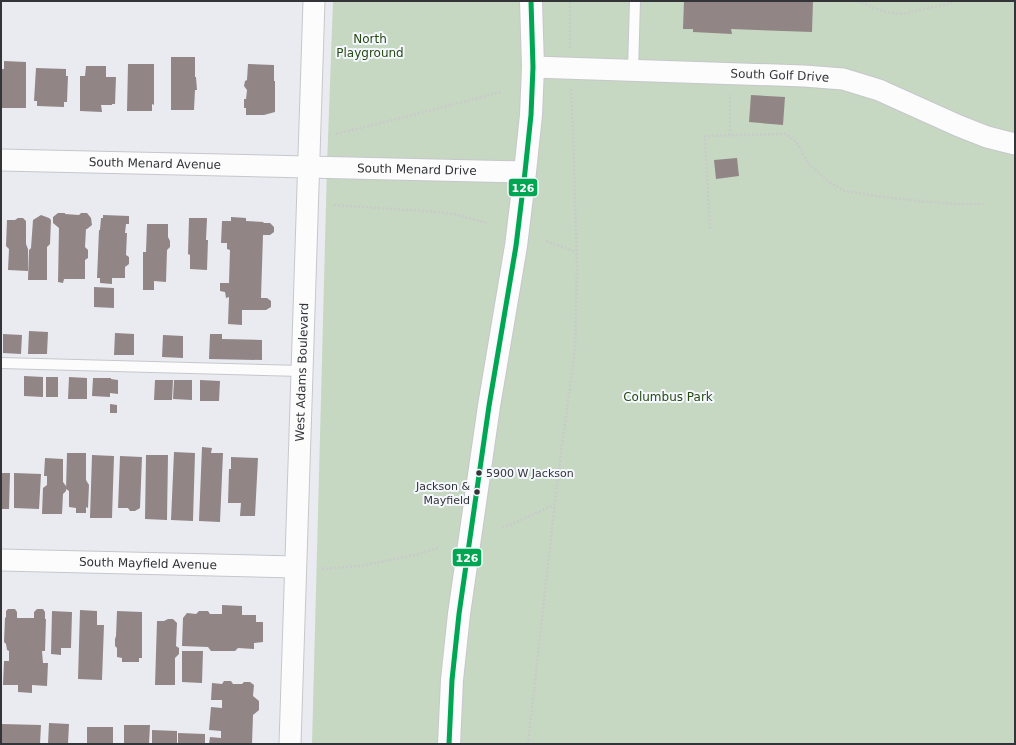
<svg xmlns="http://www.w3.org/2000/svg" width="1016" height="745" viewBox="0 0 1016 745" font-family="'DejaVu Sans',sans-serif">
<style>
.green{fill:#c6d8c1}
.building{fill:#918586}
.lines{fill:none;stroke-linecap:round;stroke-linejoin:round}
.lane-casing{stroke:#c6c7cb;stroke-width:12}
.street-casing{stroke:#c6c7cb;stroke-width:23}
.secondary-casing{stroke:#c6c7cb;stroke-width:24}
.path{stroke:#c9cacb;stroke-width:2.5;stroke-dasharray:2 2;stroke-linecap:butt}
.lane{stroke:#fcfcfd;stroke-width:10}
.street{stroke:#fcfcfd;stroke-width:21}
.secondary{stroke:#fcfcfd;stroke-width:22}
.bus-1-casing{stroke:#f5f7fe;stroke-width:8}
.bus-1{stroke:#00a651;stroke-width:5}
.bus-dot{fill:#333437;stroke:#f5f7fe;stroke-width:1.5}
.labels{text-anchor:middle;stroke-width:4;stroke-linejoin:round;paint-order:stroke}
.bus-label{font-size:11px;fill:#333437;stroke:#f5f7fe;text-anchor:start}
.park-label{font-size:12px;fill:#264b11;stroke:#f5f7fe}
.street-label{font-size:12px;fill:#333437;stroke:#f5f7fe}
.line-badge{stroke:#f5f7fe;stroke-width:1.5}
.badge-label{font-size:11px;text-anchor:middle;font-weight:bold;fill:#fff}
</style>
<rect width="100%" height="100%" fill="#eaebf0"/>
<path class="green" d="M333,1H1015V744H312L327,166Z"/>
<path class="building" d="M684,1H813L812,32L731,29L732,34L693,32V29H683Z
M171,57H195V77H196L197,90H195L194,110H171Z
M4,61L26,62V108H1V69H4Z
M128,64H154V105L152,104V111H127Z
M248,64L274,65V81H275V112L264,115H246V108H244V99H246L247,90L244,86L245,81L247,80Z
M86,66H106V77H116L115,104H112V105H101L102,112L80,111V76H85Z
M36,68L66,69V76H68L67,102H64V107L37,106V101H34Z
M751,95L785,97L783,125L749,122Z
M737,158L739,176L716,179L714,160Z
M58,213H65V214L79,215L81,213H87L91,218L92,225L87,229H86L85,247L88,250V258L85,260V279H64L63,283L58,282L59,228L53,223V217Z
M41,215L49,218L51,220L50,244L47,247V280H28L29,250L31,248L33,220Z
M103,215L129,216V224H126L125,233H127L126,255L129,257V264L125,267V278H112V284L100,283V278H97L99,230H100L101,218H103Z
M231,217L246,218V221L264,222L263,223H270L274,227V232L270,235H263L261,298H267L271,301V307L266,310H242V325L228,324L229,297L226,298L225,292L220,291V283H229L230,250L227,249V243H221L222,221H231Z
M18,218H23L26,221V244L28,249V271L8,270L9,249L6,246L7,220H15Z
M189,218H207L206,240H208L207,270L190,269V255L188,254Z
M147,224H168V237L170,241V247L167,250L166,282L154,281V290H143V252H146Z
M94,287L114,288V308L94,307Z
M29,331L48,332L47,354H28Z
M115,333L134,334V355H114Z
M3,334L22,335L21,354L3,353Z
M210,334H222V339L262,340V360L209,359Z
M163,335L183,336V358L162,357Z
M24,376L43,377V397L24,396Z
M46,377H58V397H46Z
M69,377L87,378V399H68Z
M93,378H111V379L118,380V394L110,393V397L92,396Z
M155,380H173L172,400H154Z
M174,380H192V400L173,399Z
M200,380L220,381L219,401H200Z
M110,404L117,405V413H110Z
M202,447L212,448L211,453H223L220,522L199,521Z
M174,452L195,453L193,521L171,520Z
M67,453H86V480L89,485L88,508L86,507V513H76V508L69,507V491L66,489Z
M92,455L114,456L112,518H90Z
M146,455H168L167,520L145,519Z
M120,456L142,457L140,508L135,511H130L128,508H118Z
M231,457L258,458L255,516H240L241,503H228L229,469H231Z
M45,458L63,459V482L66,486V491L63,494L62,514H42L43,488L47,485V476H44Z
M1,473H10L9,509H1Z
M14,473L41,474L39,509L14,508Z
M222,605L242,606V615H256V622H263V642L254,643V649L238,648L235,651H211L208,647L182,646L183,618L187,613L196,614L199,611H208L210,614H222Z
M8,609H15L17,612V618H34V612L37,609H43L45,612V619H46L45,651H42L43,663H48L47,686L32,685V693L18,692V685H3L4,661H9V651L7,650L6,644L4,642L5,617L6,618V611Z
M80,610L97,611V625H104L102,680L78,679Z
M52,611L72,612L71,648H61V655L51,654Z
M117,611L142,612V658H139V662H122V658L117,657V648L115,646V639L116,636Z
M168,619H173L177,623L176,646L179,648V654L175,658V685H155L157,621H164Z
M182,651H203L202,683L182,682Z
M224,681H231L233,684H242L244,682H250L254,685L253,696L259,701V710L253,715L252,744H209L210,737L221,738V731L209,730L211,707L222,708V700H211L212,683L222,684Z
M49,723L69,724L68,744H48Z
M1,724L41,725L40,744L1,743Z
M124,725H150L149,744H124Z
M87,727H113V744H87Z
M152,730L177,731V744H152Z
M178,733L205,734V744H178Z"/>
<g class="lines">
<defs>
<path id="lane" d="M633,70L635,1
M1,363L302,371"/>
<g id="street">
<path id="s1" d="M533,67L804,76L843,79L879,90L959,126L987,137L1015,144"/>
<path id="s2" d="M1,160L525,172"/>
<path id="s3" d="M1,560L295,567"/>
<path id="s4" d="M290,744L314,1"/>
</g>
<path id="secondary" d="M449,744L452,680L459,614L489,406L516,246L525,172L531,115L533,67L531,1"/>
</defs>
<use href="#lane" class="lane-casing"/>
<use href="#street" class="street-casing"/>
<use href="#secondary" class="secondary-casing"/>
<path class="path" d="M858,1L885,12L903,14L947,4L954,1
M570,48V1
M336,134L381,123L501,92
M730,135V94
M334,205L424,211L454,214L486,223
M710,229L705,136L786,134L797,143L809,164L829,182L845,191L884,197L928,202L959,204H986
M546,241L576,252
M502,527L512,524L554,505
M322,569L360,566L415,555L438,548
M528,744L558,475L575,350L577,268L573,134L571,87"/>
<use href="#lane" class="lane"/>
<use href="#street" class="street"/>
<use href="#secondary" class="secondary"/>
<defs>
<path id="bus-1" d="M449,744L452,680L459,614L489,406L516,246L525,172L531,115L533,67L531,1"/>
</defs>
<use href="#bus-1" class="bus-1-casing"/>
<use href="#bus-1" class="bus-1"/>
</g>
<g class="bus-dot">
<circle cx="479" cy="473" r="3.5"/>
<circle cx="477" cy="492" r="3.5"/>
</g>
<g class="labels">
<g class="bus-label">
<text x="486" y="477">5900 W Jackson</text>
<text x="470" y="490" text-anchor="end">Jackson &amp;<tspan x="470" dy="14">Mayfield</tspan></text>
</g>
<g class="park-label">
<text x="370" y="43">North<tspan x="370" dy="14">Playground</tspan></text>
<text x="668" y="401">Columbus Park</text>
</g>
<g class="street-label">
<text dy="4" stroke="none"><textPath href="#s1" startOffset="247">South Golf Drive</textPath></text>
<text dy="4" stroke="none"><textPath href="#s2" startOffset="154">South Menard Avenue</textPath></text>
<text dy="4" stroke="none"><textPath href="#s2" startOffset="416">South Menard Drive</textPath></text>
<text dy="4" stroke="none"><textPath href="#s4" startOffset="372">West Adams Boulevard</textPath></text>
<text dy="4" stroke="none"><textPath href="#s3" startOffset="147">South Mayfield Avenue</textPath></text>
</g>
</g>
<g class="line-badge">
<rect x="508" y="178" width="30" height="19" rx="4" fill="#00a651"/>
<rect x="452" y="548" width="30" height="19" rx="4" fill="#00a651"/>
</g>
<g class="badge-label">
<text x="523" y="192">126</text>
<text x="467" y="562">126</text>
</g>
<rect width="1016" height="745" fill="none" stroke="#333437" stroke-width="4"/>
</svg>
